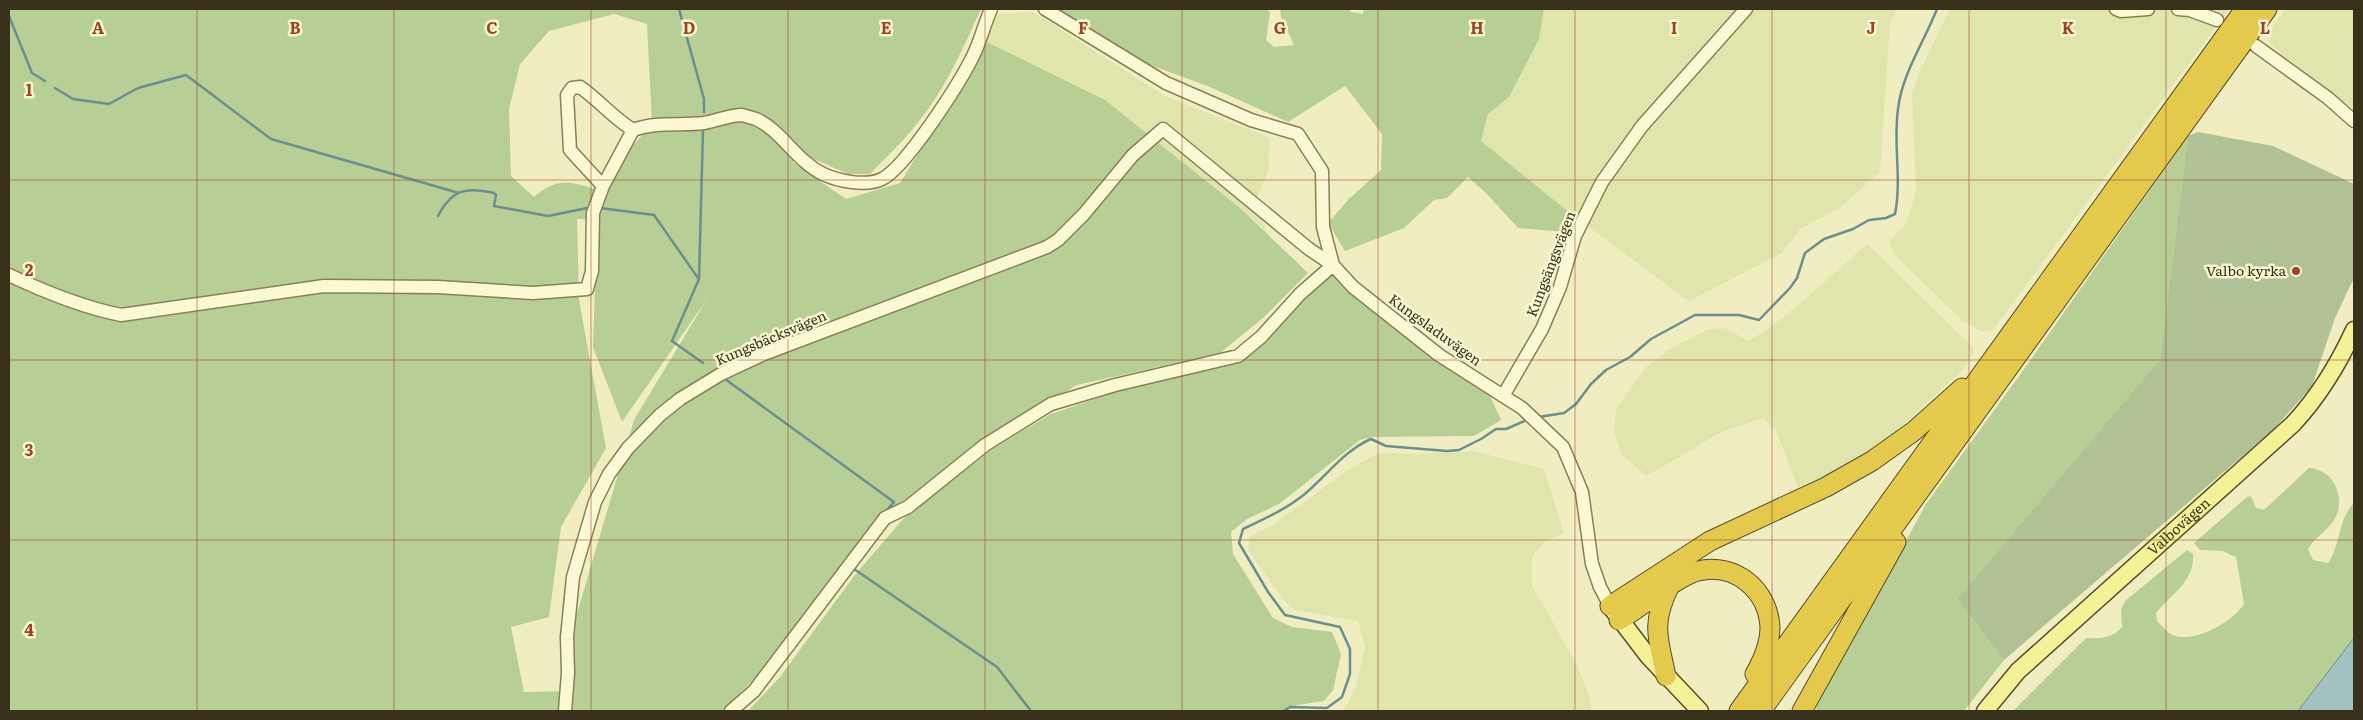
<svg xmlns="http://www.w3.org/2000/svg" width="2363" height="720" viewBox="0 0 2363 720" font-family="Literata,serif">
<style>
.farmland{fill:#dfe5ad}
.green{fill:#b7ce94;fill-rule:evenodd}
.cemetery{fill:#b0c294}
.water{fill:#a3c1c1;stroke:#6a8f90}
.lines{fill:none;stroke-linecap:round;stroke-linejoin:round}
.stream{stroke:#6a8f90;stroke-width:2.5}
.minor-casing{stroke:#898057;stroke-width:15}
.major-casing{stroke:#574c2c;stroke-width:19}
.highway-casing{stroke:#574c2c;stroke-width:21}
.minor{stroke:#faf9d4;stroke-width:12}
.major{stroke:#f5f196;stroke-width:16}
.highway{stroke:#e3ca4d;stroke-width:19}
.grid{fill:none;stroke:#9b4425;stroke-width:1;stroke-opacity:0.55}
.poi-dot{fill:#9b4425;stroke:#f7f6d0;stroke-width:2}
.labels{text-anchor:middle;stroke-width:5;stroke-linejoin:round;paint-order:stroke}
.street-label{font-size:14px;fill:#38321c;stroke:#f7f6d0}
.poi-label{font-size:14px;fill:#38321c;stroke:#f7f6d0;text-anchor:end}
.grid-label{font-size:16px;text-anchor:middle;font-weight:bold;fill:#9b4425;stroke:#f7f6d0;stroke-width:5;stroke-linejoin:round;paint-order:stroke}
</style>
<rect width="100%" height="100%" fill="#f0eec0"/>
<path class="farmland" d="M1544,9H1897L1890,23L1880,172L1841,207L1800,229L1782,253L1689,301L1576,218L1481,141L1487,114L1509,97L1539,39Z
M1950,9H2229L1993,330L1982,332L1962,320L1894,254L1889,242L1906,223L1916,192L1912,93L1920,71Z
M2286,9H2354V109L2307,77L2269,42L2271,29Z
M1033,12L1165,96L1270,138L1268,171L1255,202L1267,233L1240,208L1105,100L987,42L998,14Z
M1867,244L1975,349L1963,370L1865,459L1798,487L1775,428L1763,418L1721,432L1647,476L1621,454L1614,431L1616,409L1646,367L1673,347L1709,329L1725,328L1748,341L1764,332L1802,302Z
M1473,451L1544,469L1564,533L1544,542L1532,556V586L1577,665L1590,699L1591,711H1339L1345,708L1356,688L1365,646L1358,621L1295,610L1283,599L1248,550L1250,536L1273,525L1349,469L1379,453L1416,454Z"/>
<path class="green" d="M9,9H981C966,41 950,79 929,108C912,132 891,153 870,174H848L809,157L792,162L846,199L900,183L987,42L1105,100L1240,208L1308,273L1263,318L1220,353L1077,385L1048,402L905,504L882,512L764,669L722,711H9ZM614,14L647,24L652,124L595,189C569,181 556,178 534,197L511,176L509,109L520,64L549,31ZM577,219L597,220L593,347L622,422L707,299L634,420L575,620L571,691L524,692L511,627L549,617L561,527L606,448L579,300Z
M1054,9H1266L1270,12L1266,40L1274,47L1294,45L1281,17L1280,9H1349L1351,12L1363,14L1364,9H1544L1539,39L1509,97L1488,114L1481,141L1576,218L1565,232L1518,228L1486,193L1468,177L1447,198L1434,200L1404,228L1345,251L1328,223L1349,199L1381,170L1382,134L1345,86L1288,122L1210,87L1137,60Z
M2188,136L2160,359L1957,599L2004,660L1964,711H1816L1817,705L1926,504L2022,372Z
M1335,271L1487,389L1501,420L1474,436L1373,437L1360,440L1279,504L1247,519L1231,532L1233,554L1273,618L1292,627L1332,632L1341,654L1333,690L1324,701L1297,705L1283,711H748L780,677L854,576L903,519L991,450L1051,414L1118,391L1233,363Z
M2309,468C2334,469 2347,499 2334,520C2327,531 2315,537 2308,549L2313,560L2328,563C2341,545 2338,519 2354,503V638L2298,711H2013L2086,638C2101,639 2113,638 2122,627L2121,610L2125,601L2187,550L2193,554C2195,581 2171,594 2156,613L2157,621C2162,626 2168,634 2175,636C2197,642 2232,622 2244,604L2236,557L2222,551L2200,550L2194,543L2247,497L2251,496L2256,508L2264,510Z"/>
<path class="cemetery" d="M2198,132L2273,146L2354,184V278L2335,318L2312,386L2274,429L2004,660L1957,599L2160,359L2188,136Z"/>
<path class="water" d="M2354,638V711H2298Z"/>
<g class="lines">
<path class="stream" d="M679,9L704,99V112
M9,16L32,73L45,81
M55,88L73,99L109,104L138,88L186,75L271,139L459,193
M600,208L654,215L698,278
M438,216C452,189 466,187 494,193L496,195L494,206L548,216L587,208
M703,363L672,341L699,279L703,131
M725,379L894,502L886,511
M1539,417L1564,413L1576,404L1591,384L1606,370L1630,357L1651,339L1695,315H1739L1759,320L1790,288L1797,278L1805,253L1824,239L1853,229L1869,220L1886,218L1895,214C1902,179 1893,144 1898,109C1902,74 1924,42 1937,9
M854,569L997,667L1031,711
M1284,711L1290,707L1327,708L1342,697L1350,674V649L1340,627L1285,615L1268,592L1239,543L1243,529C1264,519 1284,510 1301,497C1325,478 1343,451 1371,439L1386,446L1447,451L1459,450L1481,439L1496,429H1506L1529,419"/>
<defs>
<path id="minor" d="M1045,9L1166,83L1251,120L1298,134L1322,171L1323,227L1333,265
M2116,9L2121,11L2148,9
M2178,9L2190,10L2217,20
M2256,46L2328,98L2354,121
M603,186L570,150L567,95L572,88L580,87C599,100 613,118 633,130
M9,275C45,292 81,307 121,315L324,286L438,287L533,293L587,289L592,271L593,213L603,186L633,130C657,121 680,126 704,123C716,121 729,115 742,115C746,116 752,118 756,119C782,131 796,161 823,174C838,181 866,187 882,179C906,167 959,84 972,58C980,43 984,25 991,9
M1503,396L1542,329L1560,287L1575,236L1602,182L1642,126L1746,9
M565,711L568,673L567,637L573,577L595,502L609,474L628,448L660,415L680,399L721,374L764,354L1047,247L1058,240L1084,214L1133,155L1163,129L1309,249L1333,265L1353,287L1439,355L1522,408L1563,447L1582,492L1592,564L1600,587L1610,606
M731,711L754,691L885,518L908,507L985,445L1051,404L1115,385L1238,356L1261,337L1300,294L1333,265"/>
<g id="major">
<path d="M1613,610L1648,656L1700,711"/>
<path id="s1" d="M1985,711L2018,671L2293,424C2319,396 2338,365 2354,330"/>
</g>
<path id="highway" d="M1610,606L1710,541L1826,487L1872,461L1914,431L1962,388
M1619,620C1642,607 1674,578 1698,571C1735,562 1768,590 1770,627C1770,643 1763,660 1755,674
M1666,676C1658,638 1651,624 1669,587
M1739,711L2245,9
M1761,711L2267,9
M1802,711L1896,542"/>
</defs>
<use href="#minor" class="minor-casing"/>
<use href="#major" class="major-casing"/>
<use href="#highway" class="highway-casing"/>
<use href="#minor" class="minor"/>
<use href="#major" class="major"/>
<use href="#highway" class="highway"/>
</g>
<path class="grid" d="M197,9V711M394,9V711M591,9V711M788,9V711M985,9V711M1182,9V711M1378,9V711M1575,9V711M1772,9V711M1969,9V711M2166,9V711M9,180H2354M9,360H2354M9,540H2354"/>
<circle class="poi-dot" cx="2296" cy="271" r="5"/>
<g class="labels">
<g class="street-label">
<text transform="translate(1551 264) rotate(-69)" y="5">Kungsängsvägen</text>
<text transform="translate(1435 330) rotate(36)" y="5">Kungsladuvägen</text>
<text transform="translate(771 338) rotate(-23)" y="5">Kungsbäcksvägen</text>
<text dy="5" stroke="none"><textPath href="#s1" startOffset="268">Valbovägen</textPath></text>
</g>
<g class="poi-label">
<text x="2286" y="276">Valbo kyrka</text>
</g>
</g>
<g class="grid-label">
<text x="98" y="34">A</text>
<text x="295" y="34">B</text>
<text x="492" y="34">C</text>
<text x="689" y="34">D</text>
<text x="886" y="34">E</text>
<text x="1083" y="34">F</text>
<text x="1280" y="34">G</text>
<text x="1477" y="34">H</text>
<text x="1674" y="34">I</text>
<text x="1871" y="34">J</text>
<text x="2068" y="34">K</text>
<text x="2265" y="34">L</text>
<text x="29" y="96">1</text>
<text x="29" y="276">2</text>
<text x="29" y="456">3</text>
<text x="29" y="636">4</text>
</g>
<rect width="2363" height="720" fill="none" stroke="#38321c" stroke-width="20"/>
</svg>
